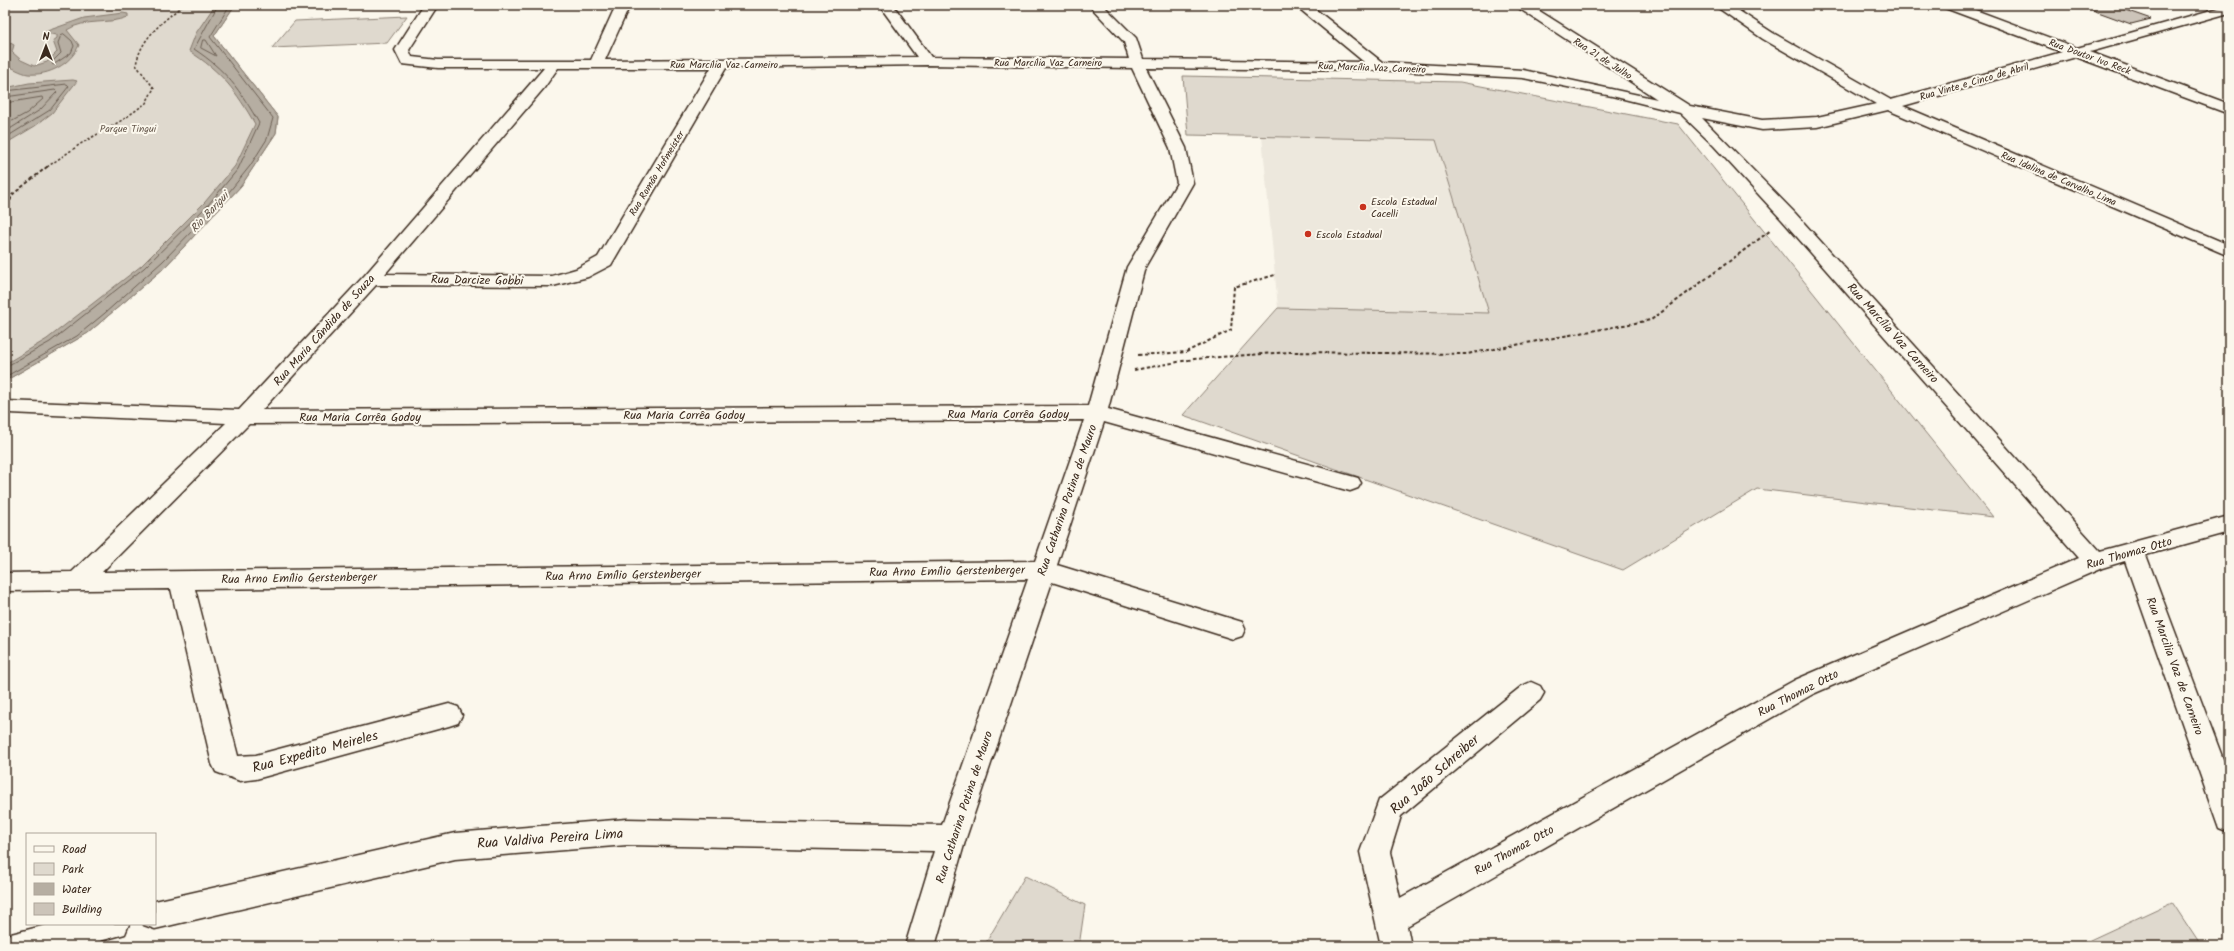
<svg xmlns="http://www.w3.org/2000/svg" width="2234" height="951" viewBox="0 0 2234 951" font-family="Kalam,sans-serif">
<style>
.built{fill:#ede8dd}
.green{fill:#dfd9ce;stroke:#8d8276}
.water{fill:#b6aea2;stroke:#85796d}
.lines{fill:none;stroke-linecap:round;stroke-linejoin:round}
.shore{stroke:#6c5f53;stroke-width:1}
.building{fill:#ccc4b9;stroke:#3b2a1e}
.minor-casing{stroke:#3b2a1e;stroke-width:3}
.path-far1{stroke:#3b2a1e;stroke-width:1.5;stroke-dasharray:2.5 2;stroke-linecap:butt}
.path{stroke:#3b2a1e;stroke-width:2;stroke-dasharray:3.5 2.5;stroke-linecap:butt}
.minor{fill:#fbf7ec;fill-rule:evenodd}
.poi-dot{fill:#c8321e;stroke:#fbf7ec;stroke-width:1.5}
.labels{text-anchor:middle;stroke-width:4;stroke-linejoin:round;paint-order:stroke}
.far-street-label{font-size:10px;fill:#3b2a1e;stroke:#fbf7ec}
.far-park-label{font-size:10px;fill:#64564a;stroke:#fbf7ec}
.far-poi-label{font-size:10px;fill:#3b2a1e;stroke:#fbf7ec;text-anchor:start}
.far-water-label{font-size:11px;font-style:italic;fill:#605246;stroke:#fbf7ec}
.street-label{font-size:12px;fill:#3b2a1e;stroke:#fbf7ec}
.near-street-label{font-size:14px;fill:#3b2a1e;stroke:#fbf7ec}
</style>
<rect width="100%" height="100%" fill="#fbf7ec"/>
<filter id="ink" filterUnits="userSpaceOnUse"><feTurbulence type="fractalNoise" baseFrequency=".025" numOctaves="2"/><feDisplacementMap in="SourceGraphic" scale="8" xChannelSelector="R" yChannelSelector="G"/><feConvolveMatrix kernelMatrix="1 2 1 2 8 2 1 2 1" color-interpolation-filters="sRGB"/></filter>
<g filter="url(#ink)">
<path class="built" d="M1262,136L1436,140L1489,313L1278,308Z"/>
<path class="green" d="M5,5H235L214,36L278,117L276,133L241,186L164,268L88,333L5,381Z
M407,16L387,43L272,48L295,21Z
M1183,76L1460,82L1678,124L1993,517L1757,489L1623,570L1183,415L1278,308L1489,313L1436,140L1188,135Z
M1025,876L1085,905L1079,946H984Z
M2172,902L2201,946H2077Z"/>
<path class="water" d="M215,5H235L214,36L278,117L276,133L241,186L164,268L88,333L5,381V364L47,339L141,266L205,202L235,166L255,124C236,91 222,72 189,51L196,33Z
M123,13L128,14V17C109,25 85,18 67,30L79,45C71,64 49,76 28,74C21,73 11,67 5,64V40L14,45L12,52L21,60L34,66L47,62L57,52L53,41L57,38V35L45,33L47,31L84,18Z
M73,80L77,81L52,113L35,126L5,144V88L29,83Z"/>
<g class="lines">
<path class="shore" d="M64,34L72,41L74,46L71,53L53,65L52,62L61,53L58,43L61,35Z
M203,40H206L216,56L201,48Z
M5,91L67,84L69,86L50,110L5,138
M5,97L55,90L57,92L40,110L5,132
M5,103L42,97L43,99L27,113L5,125
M5,367L50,342L144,268L208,205L238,169L259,123C240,90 226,70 194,49L218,5
M5,377L77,336L105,313L163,261L225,197L250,166L267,139L273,118L210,37L230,5"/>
</g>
<path class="building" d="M2079,5H2111L2151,19L2131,24Z"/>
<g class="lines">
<defs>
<path id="minor" d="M424,5H438L409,50L412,57L438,60H591L616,5H630L605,60L917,57L879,5H893L931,57L1129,59L1124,42L1089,5H1103L1136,38L1143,59L1364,62L1295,5H1310L1382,62L1523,70L1657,99L1514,5H1530L1690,106L1762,120L1817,117L1876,104L1763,39L1714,5H1730L1773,33L1891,100L2062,52L1945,8L1943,5H1962L2077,48L2229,5V13L2090,52L2229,104V114L2076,57L1903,106L2229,245V256L1888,110L1817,127L1762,130L1702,118L1795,213L2100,551L2229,516V532L2146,555L2229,775V832L2219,828L2125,561L2102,568L1813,694L1407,926L1411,946H1381L1360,852L1379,800L1522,686L1531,682L1540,686L1544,693L1540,700L1401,816L1390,852L1400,898L1795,680L2079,558L1783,221L1714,146L1680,113L1612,96L1523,78L1378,70L1146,68L1186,148L1193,183L1145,267L1108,409L1358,478L1361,483L1358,488L1350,491L1104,422L1057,565L1242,622L1245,629L1242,636L1233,639L1052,582L966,838L935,946H905L934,851L627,845L455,859L155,929L144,925L155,924V901L455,833L627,819L942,825L1028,579L195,589L238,756L256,755L449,704L458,707L462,715L458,723L449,726L256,779L240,781L216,772L212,764L171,589L5,591V573L72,572L226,423L10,413L5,411V401L239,410L365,275L544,68H438L402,64L395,50ZM927,65L1132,68L1170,148L1177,183L1127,267L1088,406L262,410L376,285L553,286L588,277L611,265L726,68ZM558,68H711L598,257L576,269L552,276L385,274L544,88ZM1084,420L1035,561L102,572L249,424Z
M50,924H129L125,934L82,946H5L7,935Z"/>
</defs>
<use href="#minor" class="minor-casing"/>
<path class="path-far1" d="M47,167L82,143L124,119L146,103L154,88L136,65C141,37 163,22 183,5"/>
<path class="path" d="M5,218L12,195L48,166
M1138,355L1186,352L1231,330L1234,287L1275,275
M1134,370L1194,359L1289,352L1467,354L1651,320L1771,230"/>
<use href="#minor" class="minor"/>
</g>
</g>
<g class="poi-dot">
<circle cx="1363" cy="207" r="4"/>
<circle cx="1308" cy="234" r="4"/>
</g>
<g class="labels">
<g class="far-street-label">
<text transform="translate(2090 56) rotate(20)" y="4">Rua Doutor Ivo Reck</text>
<text transform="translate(1603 58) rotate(33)" y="4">Rua 21 de Julho</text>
<text x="1048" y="66">Rua Marcília Vaz Carneiro</text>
<text x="724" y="68">Rua Marcília Vaz Carneiro</text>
<text transform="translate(1372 67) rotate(2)" y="4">Rua Marcília Vaz Carneiro</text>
<text transform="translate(1974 81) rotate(-16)" y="4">Rua Vinte e Cinco de Abril</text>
<text transform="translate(656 173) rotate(-59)" y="4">Rua Romão Hofmeister</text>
<text transform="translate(2059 178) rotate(23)" y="4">Rua Idalina de Carvalho Lima</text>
</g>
<g class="far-park-label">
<text x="128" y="132">Parque Tingui</text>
</g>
<g class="far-poi-label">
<text x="1371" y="205">Escola Estadual<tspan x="1371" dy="12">Cacelli</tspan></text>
<text x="1316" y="238">Escola Estadual</text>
</g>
<g class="far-water-label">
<text transform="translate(209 212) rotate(-47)" y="4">Rio Barigui</text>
</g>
<g class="street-label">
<text transform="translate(477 280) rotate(1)" y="4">Rua Darcize Gobbi</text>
<text transform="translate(324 330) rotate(-48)" y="4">Rua Maria Cândida de Souza</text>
<text transform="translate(1893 333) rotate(48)" y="4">Rua Marcília Vaz Carneiro</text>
<text x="1008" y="418">Rua Maria Corrêa Godoy</text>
<text x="684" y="419">Rua Maria Corrêa Godoy</text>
<text x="360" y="421">Rua Maria Corrêa Godoy</text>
<text transform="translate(1067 500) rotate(-71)" y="4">Rua Catharina Potina de Mauro</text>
<text transform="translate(2129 553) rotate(-16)" y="4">Rua Thomaz Otto</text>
<text transform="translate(947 571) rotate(-1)" y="4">Rua Arno Emílio Gerstenberger</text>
<text transform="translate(623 575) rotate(-1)" y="4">Rua Arno Emílio Gerstenberger</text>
<text transform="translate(299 578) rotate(-1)" y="4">Rua Arno Emílio Gerstenberger</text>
<text transform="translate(2175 666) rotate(70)" y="4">Rua Marcilia Vaz de Carneiro</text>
<text transform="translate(1798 693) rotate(-27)" y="4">Rua Thomaz Otto</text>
<text transform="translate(964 807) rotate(-72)" y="4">Rua Catharina Potina de Mauro</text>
<text transform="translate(1514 850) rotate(-29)" y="4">Rua Thomaz Otto</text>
</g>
<g class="near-street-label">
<text transform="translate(315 751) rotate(-15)" y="5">Rua Expedito Meireles</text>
<text transform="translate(1434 774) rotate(-41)" y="5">Rua João Schreiber</text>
<text transform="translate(550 838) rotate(-4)" y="5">Rua Valdiva Pereira Lima</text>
</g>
</g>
<rect width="2234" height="951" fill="none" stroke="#fbf7ec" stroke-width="20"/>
<rect x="10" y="10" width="2214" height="931" fill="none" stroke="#3b2a1e" stroke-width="1.5" filter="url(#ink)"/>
<rect x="26" y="833" width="130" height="92" fill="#fbf7ec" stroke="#aea59a"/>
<rect x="34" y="846" width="20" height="6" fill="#fbf7ec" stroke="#aea59a"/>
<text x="62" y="853" font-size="12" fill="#3b2a1e">Road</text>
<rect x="34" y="863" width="20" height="12" fill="#dfd9ce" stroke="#aea59a"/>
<text x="62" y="873" font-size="12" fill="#3b2a1e">Park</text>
<rect x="34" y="883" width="20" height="12" fill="#b6aea2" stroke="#aea59a"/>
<text x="62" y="893" font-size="12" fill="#3b2a1e">Water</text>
<rect x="34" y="903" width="20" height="12" fill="#ccc4b9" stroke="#aea59a"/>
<text x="62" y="913" font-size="12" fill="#3b2a1e">Building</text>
<g transform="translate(46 46)" stroke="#fbf7ec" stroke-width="3" paint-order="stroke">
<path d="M0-3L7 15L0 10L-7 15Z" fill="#3b2a1e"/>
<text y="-6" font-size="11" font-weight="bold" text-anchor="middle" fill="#3b2a1e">N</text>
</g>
</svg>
